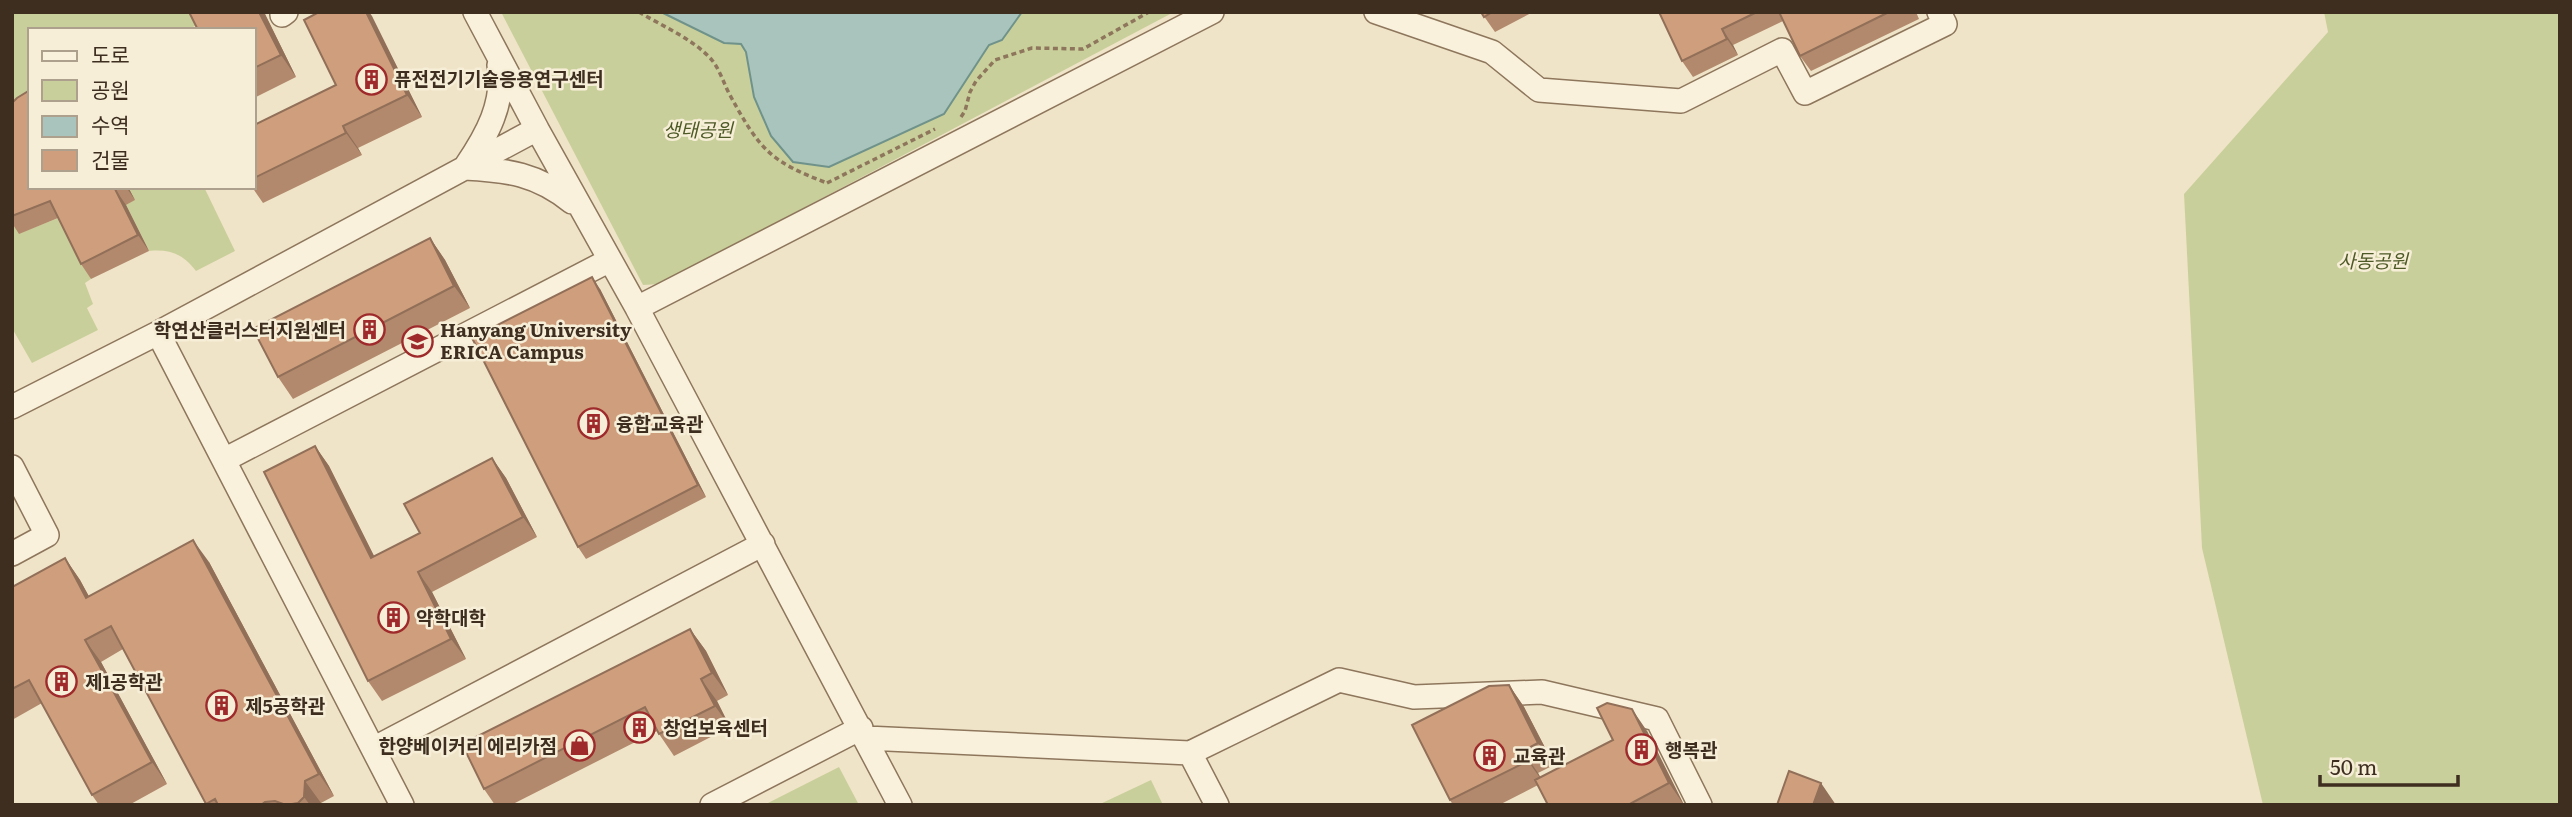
<svg xmlns="http://www.w3.org/2000/svg" width="2572" height="817" viewBox="0 0 2572 817" font-family="Literata,'Noto Sans KR',serif">
<style>
.green{fill:#c9cf9b}
.water{fill:#a9c4bc;stroke:#6f938a;stroke-width:2}
.lines{fill:none;stroke-linecap:round;stroke-linejoin:round}
.minor-casing{stroke:#8d765c;stroke-width:26}
.path{stroke:#8d765c;stroke-width:3.5;stroke-dasharray:5 3.5;stroke-linecap:butt}
.minor{stroke:#faf1dc;stroke-width:23}
.wall{fill:#b2896c}
.shaded-wall{fill:#916f58}
.building{fill:#cf9f7d;stroke:#916f58;stroke-width:2}
.labels{text-anchor:middle;stroke-width:5;stroke-linejoin:round;paint-order:stroke}
.poi-label{font-size:19px;font-weight:bold;fill:#3d2e20;stroke:#f7eed8;text-anchor:start}
.park-label{font-size:19px;font-style:italic;fill:#4d5a26;stroke:#f7eed8}
</style>
<rect width="100%" height="100%" fill="#f0e4c8"/>
<path class="green" d="M12,12H223L193,27L194,30H30V112L12,132Z
M501,12H1174L660,284L643,285Z
M2324,12H2560V805H2263L2202,548L2184,194L2328,32Z
M128,187H204L235,251L196,271C183,254 170,249 149,251L126,205L134,200Z
M12,216L20,233L61,217L91,279L85,283L93,304L87,308L98,330L32,363L12,328Z
M839,767L859,805H764Z
M1151,780L1163,805H1098Z"/>
<path class="water" d="M661,12H1022L1002,40L989,45L944,114L829,167L793,162L771,136L754,97L746,52L741,44L724,43Z"/>
<g class="lines">
<defs>
<path id="minor" d="M475,12L537,129
M1376,12L1492,52L1539,90L1681,101L1782,50L1805,93L1945,24L1939,12
M282,15L286,12
M466,166C487,135 505,103 499,65
M464,168C508,170 537,174 572,202
M637,308L1212,12
M158,333L402,805
M12,407L158,333L537,129L637,308L900,805
M224,460L610,260
M12,467L47,535L12,554
M866,738L1190,753L1339,680L1414,697L1542,692L1657,719L1700,805
M373,749L763,544
M1190,753L1217,805
M712,805L861,728"/>
</defs>
<use href="#minor" class="minor-casing"/>
<path class="path" d="M639,12C662,26 693,39 711,59C720,69 724,85 731,97C760,150 771,162 827,183
M961,117L965,111L970,92L976,81L995,60L1032,48L1083,49L1149,12
M827,183L935,129"/>
<use href="#minor" class="minor"/>
</g>
<path class="wall" d="M189,12H264L296,77L254,98V30Z
M319,12H369L422,117L358,148L362,155L263,203L252,187H254V125L336,85Z
M1481,12H1533L1495,32Z
M1659,12H1916L1919,19L1811,71L1800,56L1783,21L1733,45L1738,55L1693,77L1682,61Z
M12,103L30,187H128L135,200L126,205L149,251L91,279L81,264L58,218L19,234L12,223Z
M430,238L445,260L470,308L293,399L278,377Z
M600,289L706,497L586,559L578,547Z
M315,446L329,466L374,556L420,533L492,458L506,478L537,537L432,592L466,659L382,701L368,681Z
M65,558L80,580L89,597L209,562L334,796L321,803V805H207L123,649L101,662L167,784L129,805H99L92,795L42,703L12,720V587Z
M690,629L706,651L728,695L717,701L730,727L674,756L657,731L511,805H495L484,789Z
M1509,685L1524,707L1554,765L1538,773L1540,777L1647,731L1684,805H1548L1538,785L1499,805H1453L1450,800Z"/>
<path class="shaded-wall" d="M259,12H264L296,77L281,55Z
M366,12H369L372,16L422,117L407,95Z
M1722,29L1733,45L1738,55L1727,39Z
M343,126L358,148L362,155L346,133Z
M126,187H128L135,200Z
M115,189L126,205L149,251L138,235Z
M430,238L445,260L470,308L454,286Z
M592,277L600,289L706,497L698,485Z
M315,446L329,466L385,578L371,558Z
M492,458L506,478L537,537L523,517Z
M193,540L209,562L334,796L319,774Z
M65,558L80,580L102,620L86,598Z
M418,572L432,592L466,659L451,639Z
M690,629L706,651L728,695L712,673Z
M85,640L101,662L167,784L152,762Z
M701,679L717,701L730,727L715,706Z
M1509,685L1524,707L1554,765L1538,743Z
M1632,709L1647,731L1684,805L1669,783Z
M1523,751L1538,773L1543,782L1528,761Z
M305,781L321,803V805H310L304,797Z
M1821,783L1836,805H1813Z"/>
<path class="building" d="M189,12H259L281,55L254,68V30H198Z
M319,12H366L407,95L343,126L346,133L254,178V125L336,85L304,20Z
M1481,12H1492L1484,17Z
M1659,12H1757L1722,29L1727,39L1682,61Z
M1779,12H1889L1800,56Z
M30,90V187H119L115,189L138,235L81,264L50,201L12,216V103L17,98Z
M430,238L454,286L278,377L253,329Z
M592,277L698,485L578,547L472,338Z
M315,446L371,558L420,533L404,504L492,458L523,517L418,572L451,639L368,681L264,472Z
M193,540L319,774L305,781L304,797L298,803L286,805L275,801L265,802L261,805H218L215,799L206,804L111,626L85,640L152,762L92,795L29,680L12,689V587L65,558L86,598Z
M690,629L712,673L701,679L715,706L659,734L645,707L484,789L462,744Z
M1509,685L1538,743L1523,751L1528,761L1450,800L1412,725L1489,686Z
M1607,703L1632,709L1669,783L1628,805H1548L1535,780L1613,740L1597,708Z
M1789,771L1821,783L1813,805H1777Z"/>
<defs>
<symbol id="building-ring" viewBox="-11 -11 22 22"><circle r="9.5" fill="#f7eed8" stroke="#9e2a2b" stroke-width="1.5"/><path d="M-4-6H4V6H1V3H-1V6H-4ZM-2.5-4.3h1.7v1.8h-1.7ZM.8-4.3h1.7v1.8H.8ZM-2.5-1h1.7V.8h-1.7ZM.8-1h1.7V.8H.8Z" fill="#9e2a2b"/></symbol>
<symbol id="university-ring" viewBox="-11 -11 22 22"><circle r="9.5" fill="#f7eed8" stroke="#9e2a2b" stroke-width="1.5"/><path d="M0-5L7-2L0 1L-7-2ZM-4 1L0 2.5L4 1V4Q0 6-4 4Z" fill="#9e2a2b"/></symbol>
<symbol id="shop-ring" viewBox="-11 -11 22 22"><circle r="9.5" fill="#f7eed8" stroke="#9e2a2b" stroke-width="1.5"/><path d="M-5-2.5h2.3a2.7 3.5 0 0 1 5.4 0H5L5.5 6h-11ZM-1.5-2.5h3a1.5 2.3 0 0 0-3 0Z" fill="#9e2a2b"/></symbol>
</defs>
<g fill-rule="evenodd">
<use href="#building-ring" x="354" y="62" width="35" height="35"/>
<use href="#building-ring" x="352" y="312" width="35" height="35"/>
<use href="#university-ring" x="400" y="324" width="35" height="35"/>
<use href="#building-ring" x="576" y="406" width="35" height="35"/>
<use href="#building-ring" x="376" y="600" width="35" height="35"/>
<use href="#building-ring" x="44" y="664" width="35" height="35"/>
<use href="#building-ring" x="204" y="688" width="35" height="35"/>
<use href="#building-ring" x="622" y="710" width="35" height="35"/>
<use href="#shop-ring" x="562" y="728" width="35" height="35"/>
<use href="#building-ring" x="1624" y="732" width="35" height="35"/>
<use href="#building-ring" x="1472" y="738" width="35" height="35"/>
</g>
<g class="labels">
<g class="poi-label">
<text x="394" y="86">퓨전전기기술응용연구센터</text>
<text x="346" y="337" text-anchor="end">학연산클러스터지원센터</text>
<text x="440" y="337">Hanyang University<tspan x="440" dy="22">ERICA Campus</tspan></text>
<text x="616" y="431">융합교육관</text>
<text x="416" y="625">약학대학</text>
<text x="85" y="689">제1공학관</text>
<text x="245" y="713">제5공학관</text>
<text x="663" y="735">창업보육센터</text>
<text x="557" y="753" text-anchor="end">한양베이커리 에리카점</text>
<text x="1665" y="757">행복관</text>
<text x="1513" y="763">교육관</text>
</g>
<g class="park-label">
<text x="698" y="137">생태공원</text>
<text x="2373" y="268">사동공원</text>
</g>
</g>
<rect width="2572" height="817" fill="none" stroke="#3d2e20" stroke-width="28"/>
<rect x="28" y="28" width="228" height="161" fill="#f7eed8" stroke="#ada18e" stroke-width="2"/>
<rect x="42" y="51" width="35" height="10" fill="#faf1dc" stroke="#ada18e" stroke-width="2"/>
<text x="91" y="63" font-size="21" fill="#3d2e20">도로</text>
<rect x="42" y="80" width="35" height="21" fill="#c9cf9b" stroke="#ada18e" stroke-width="2"/>
<text x="91" y="98" font-size="21" fill="#3d2e20">공원</text>
<rect x="42" y="116" width="35" height="21" fill="#a9c4bc" stroke="#ada18e" stroke-width="2"/>
<text x="91" y="133" font-size="21" fill="#3d2e20">수역</text>
<rect x="42" y="150" width="35" height="21" fill="#cf9f7d" stroke="#ada18e" stroke-width="2"/>
<text x="91" y="168" font-size="21" fill="#3d2e20">건물</text>
<path d="M2320 775v10h138v-10" fill="none" stroke="#3d2e20" stroke-width="3.5"/>
<text x="2330" y="775" font-size="21" fill="#3d2e20" stroke="#f7eed8" stroke-width="5" paint-order="stroke">50 m</text>
</svg>
